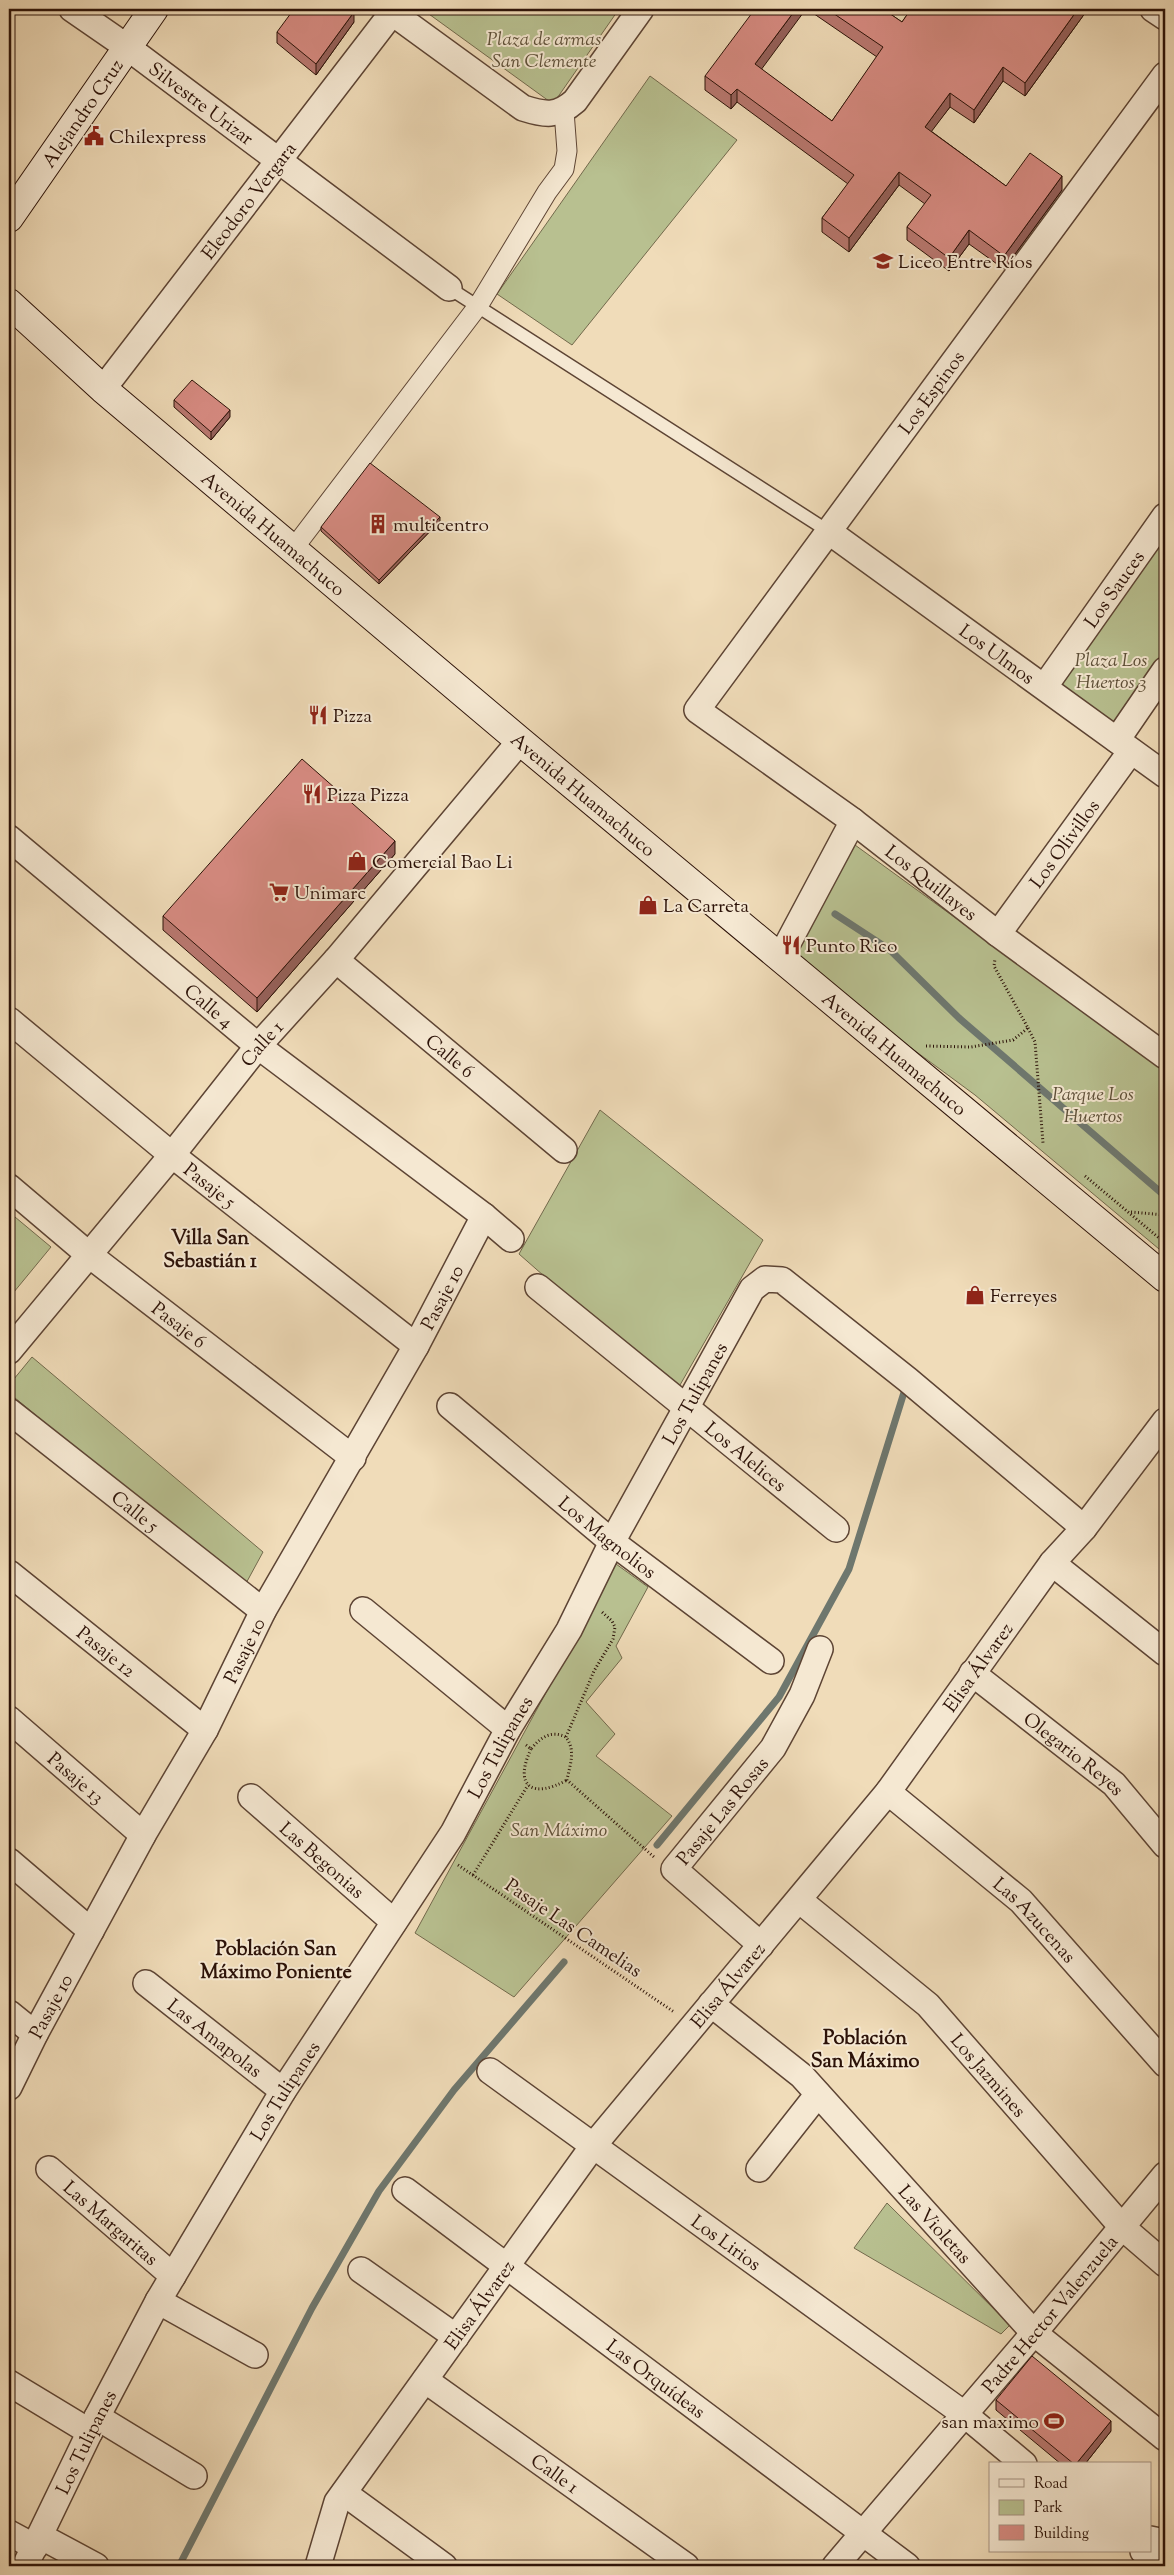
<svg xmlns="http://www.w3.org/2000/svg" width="1174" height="2575" viewBox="0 0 1174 2575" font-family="'Sorts Mill Goudy',serif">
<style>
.green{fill:#b8c090;stroke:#72694c}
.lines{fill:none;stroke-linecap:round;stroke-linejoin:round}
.stream{stroke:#6e776e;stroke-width:7}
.service-casing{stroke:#5d4434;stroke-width:15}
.pedestrian-casing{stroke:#5d4434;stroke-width:21}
.minor-casing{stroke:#5d4434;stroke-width:28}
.secondary-casing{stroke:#2c1208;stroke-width:30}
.path{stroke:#2c1208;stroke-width:3;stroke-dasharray:1 2.5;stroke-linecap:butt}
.service{stroke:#f5e8d2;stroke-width:12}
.pedestrian{stroke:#f5e8d2;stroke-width:19}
.minor{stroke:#f5e8d2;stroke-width:25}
.secondary{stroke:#f5e8d2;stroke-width:28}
.wall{fill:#b97870;stroke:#2c1208}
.shaded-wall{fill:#96615b;stroke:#2c1208}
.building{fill:#d78b82;stroke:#2c1208}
.labels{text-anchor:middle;stroke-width:4;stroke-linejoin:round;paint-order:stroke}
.park-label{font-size:19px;font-style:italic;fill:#5d4f38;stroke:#f5e8d2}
.street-label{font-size:19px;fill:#2c1208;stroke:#f5e8d2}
.poi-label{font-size:19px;fill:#2c1208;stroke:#f5e8d2;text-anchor:start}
.neighbourhood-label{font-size:20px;font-weight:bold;fill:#2c1208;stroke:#f5e8d2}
</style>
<rect width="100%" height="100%" fill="#f0dcb9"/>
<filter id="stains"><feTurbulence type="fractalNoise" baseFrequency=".004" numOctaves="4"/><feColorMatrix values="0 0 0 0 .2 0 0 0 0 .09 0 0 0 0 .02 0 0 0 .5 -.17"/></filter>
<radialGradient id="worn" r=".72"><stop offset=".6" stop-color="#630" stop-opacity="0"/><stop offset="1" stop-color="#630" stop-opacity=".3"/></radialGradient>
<path class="green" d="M422,9H619L553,104Z
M650,76L737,140L572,345L497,294Z
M1165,535V651L1115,725L1060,683Z
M844,837L1165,1070V1254L975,1095L785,955Z
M600,1110L763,1240L676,1392L519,1254Z
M9,1212L51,1247L9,1298Z
M32,1357L263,1552L244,1587L9,1393V1385Z
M616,1564L648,1587L616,1646L622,1658L586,1702L615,1734L596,1756L672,1816L514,1997L415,1933Z
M887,2203L1010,2325L1001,2334L854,2248Z"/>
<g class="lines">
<path class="stream" d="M835,914L890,950L959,1018L1165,1196
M657,1845L779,1697L849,1569L906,1386
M179,2566L312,2308L379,2191L454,2090L564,1962"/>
<defs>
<path id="service" d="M449,288L828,531"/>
<path id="pedestrian" d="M293,549L478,306L547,192L564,169L567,151L564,111"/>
<g id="minor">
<path id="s1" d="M72,9L127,47L449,288"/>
<path d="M387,9L523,108C545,115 557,117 575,101L641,9"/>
<path d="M1153,9L1165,17"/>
<path id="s2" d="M1165,75L697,710L853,821L998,934L1165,1056"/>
<path id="s3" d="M103,389L392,13"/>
<path id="s4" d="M828,531L1165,775"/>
<path id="s5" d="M1045,686L1165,516"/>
<path d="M1117,740L1165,670"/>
<path id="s6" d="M9,838L258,1046L484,1216L511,1239"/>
<path id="s7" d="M998,934L1131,751"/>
<path d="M780,958L853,821"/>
<path id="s8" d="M336,960L564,1150"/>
<path id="s9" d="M9,1020L172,1155L416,1346"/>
<path id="s10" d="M9,1187L88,1254L353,1458"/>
<path id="s11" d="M538,1287L836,1529"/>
<path id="s12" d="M9,1351L172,1155L258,1046L336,960L520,741"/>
<path id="s13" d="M450,1406L612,1542L771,1661"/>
<path id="s14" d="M9,1411L263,1611"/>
<path d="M1052,1563L1165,1653"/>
<path id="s15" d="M9,1573L205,1730"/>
<path d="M363,1610L508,1729"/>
<path id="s16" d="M972,1673L1114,1784L1165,1845"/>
<path id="s17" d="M9,1719L143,1835"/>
<path id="s18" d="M888,1792L1021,1901L1165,2064"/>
<path id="s19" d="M251,1797L394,1922"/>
<path d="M9,1861L91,1931"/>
<path id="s20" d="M799,1900L928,2005L1122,2227L1165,2264"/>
<path id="s21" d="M761,1945L674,1869L773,1748L802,1695L820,1649"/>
<path id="s22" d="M146,1983L283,2091"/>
<path id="s23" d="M711,2004L802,2076L1034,2333L1165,2438"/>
<path d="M9,2013L35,2034"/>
<path id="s24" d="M490,2071L964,2414L1024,2464"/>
<path id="s25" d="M9,2087L35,2034L143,1835L205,1730L263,1611L416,1346L484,1216"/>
<path id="s26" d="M49,2169L173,2276"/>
<path d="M759,2169L818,2094"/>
<path id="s27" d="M405,2190L907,2566"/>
<path d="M361,2270L456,2337"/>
<path d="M158,2301L255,2355"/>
<path id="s28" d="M425,2380L686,2566"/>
<path d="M9,2383L90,2432"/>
<path d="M97,2417L194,2476"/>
<path d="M344,2493L444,2566"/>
<path d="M9,2533L35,2547"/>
<path d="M40,2536L96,2566"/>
<path d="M1150,2539L1165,2542"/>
<path d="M1143,2551L1161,2566"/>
<path id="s29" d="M25,2566L97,2417L158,2301L283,2091L453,1833L508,1729L569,1630L612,1542L752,1289L765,1279L782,1280L908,1380L1084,1528"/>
<path id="s30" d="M318,2566L337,2502L593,2146L888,1792L1052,1563L1084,1528L1165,1421"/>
<path id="s31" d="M835,2566L1034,2333L1165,2175"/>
</g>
<g id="secondary">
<path id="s32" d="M9,218L154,9"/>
<path id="s33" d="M9,303L103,389L520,741L1165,1278"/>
</g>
</defs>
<use href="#service" class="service-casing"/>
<use href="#pedestrian" class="pedestrian-casing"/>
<use href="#minor" class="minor-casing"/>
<use href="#secondary" class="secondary-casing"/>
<path class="path" d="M1028,1028L1035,1042L1043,1143
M926,1046L971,1047L1013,1040L1028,1028L994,966L995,959
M1085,1176L1165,1243
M1131,1212L1165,1215
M566,1737L594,1671L613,1639L615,1627L612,1621L602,1612
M526,1745L531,1749C541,1737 551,1730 566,1737C576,1751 570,1764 567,1780L654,1857
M531,1749C513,1787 533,1799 567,1780
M458,1865L674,2012
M473,1875L528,1785"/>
<use href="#service" class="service"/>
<use href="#pedestrian" class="pedestrian"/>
<use href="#minor" class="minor"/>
<use href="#secondary" class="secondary"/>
</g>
<path class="wall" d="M807,9H883L902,22L911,9H1088L1025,96L1003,81L974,123L950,107L931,131L1006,186L1062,190L1004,269L969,244L949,271L907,240V227L925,204L899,185L849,252L822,232V218L848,184L737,102L731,109L705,90V76L761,69L832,121L877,57Z
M354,22L316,75L277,43V32Z
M174,400L230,417L211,440L174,407Z
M440,521L379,584L321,531V527Z
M395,854L257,1012L163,930V916Z
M996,2400L1111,2431L1085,2464H1061L996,2410Z"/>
<path class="shaded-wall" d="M796,9H806L755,78V64Z
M1078,9H1088L1025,96V83Z
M354,12V22L316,75V64Z
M1003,67V81L974,123V110Z
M737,89V102L731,109V95Z
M950,93V107L925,140V127Z
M899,172V185L849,252V238Z
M1062,176V190L1004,269V256Z
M969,230V244L949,271V258Z
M230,410V417L211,440V432Z
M440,517V521L379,584V580Z
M395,841V854L257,1012V998Z
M1111,2421V2431L1085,2464H1076Z"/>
<path class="building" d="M294,9H351L354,12L316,64L277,32Z
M755,9H796L755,64L832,121L883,47L827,9H883L902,22L911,9H1078L1025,83L1003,67L974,110L950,93L925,127L1006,186L1030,153L1062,176L1004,256L969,230L949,258L907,227L931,195L899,172L849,238L822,218L854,175L737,89L731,95L705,76Z
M192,380L230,410L211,432L174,400Z
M370,463L440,517L379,580L321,527Z
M302,759L395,841L257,998L163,916Z
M1032,2356L1111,2421L1076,2464H1074L996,2400Z"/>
<defs>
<symbol id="civic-bare" viewBox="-9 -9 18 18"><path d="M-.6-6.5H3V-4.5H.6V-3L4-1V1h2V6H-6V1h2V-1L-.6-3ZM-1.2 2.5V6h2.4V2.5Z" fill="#8f2418" stroke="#f5e8d2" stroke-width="2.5" paint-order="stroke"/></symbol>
<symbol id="school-bare" viewBox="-9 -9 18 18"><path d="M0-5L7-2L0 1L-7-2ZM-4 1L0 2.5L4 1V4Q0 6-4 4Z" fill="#8f2418" stroke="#f5e8d2" stroke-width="2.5" paint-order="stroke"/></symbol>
<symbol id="building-bare" viewBox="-9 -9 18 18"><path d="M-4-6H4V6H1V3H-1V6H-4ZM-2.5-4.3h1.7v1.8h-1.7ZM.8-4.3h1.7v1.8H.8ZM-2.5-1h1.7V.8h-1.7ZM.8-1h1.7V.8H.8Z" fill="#8f2418" stroke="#f5e8d2" stroke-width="2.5" paint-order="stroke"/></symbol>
<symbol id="restaurant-bare" viewBox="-9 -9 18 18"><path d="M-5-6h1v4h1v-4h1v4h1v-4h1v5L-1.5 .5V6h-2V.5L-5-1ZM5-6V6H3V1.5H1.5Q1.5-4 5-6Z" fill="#8f2418" stroke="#f5e8d2" stroke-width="2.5" paint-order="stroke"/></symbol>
<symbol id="shop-bare" viewBox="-9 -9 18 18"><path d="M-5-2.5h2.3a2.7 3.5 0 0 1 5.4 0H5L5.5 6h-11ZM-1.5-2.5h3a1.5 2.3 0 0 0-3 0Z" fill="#8f2418" stroke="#f5e8d2" stroke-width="2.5" paint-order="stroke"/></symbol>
<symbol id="supermarket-bare" viewBox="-9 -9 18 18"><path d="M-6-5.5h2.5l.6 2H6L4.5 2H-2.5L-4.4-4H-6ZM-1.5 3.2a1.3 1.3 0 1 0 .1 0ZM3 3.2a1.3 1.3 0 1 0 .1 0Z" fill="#8f2418" stroke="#f5e8d2" stroke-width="2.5" paint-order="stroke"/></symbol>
<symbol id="stadium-bare" viewBox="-9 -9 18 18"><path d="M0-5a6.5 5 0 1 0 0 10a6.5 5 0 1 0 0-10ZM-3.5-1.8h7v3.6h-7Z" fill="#8f2418" stroke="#f5e8d2" stroke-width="2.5" paint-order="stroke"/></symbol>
</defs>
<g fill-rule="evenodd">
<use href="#civic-bare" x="80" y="122" width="28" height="28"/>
<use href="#school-bare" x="869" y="247" width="28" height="28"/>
<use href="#building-bare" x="364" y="510" width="28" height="28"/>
<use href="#restaurant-bare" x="304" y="701" width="28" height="28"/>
<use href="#restaurant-bare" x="298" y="780" width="28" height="28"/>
<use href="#shop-bare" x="343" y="847" width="28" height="28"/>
<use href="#supermarket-bare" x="265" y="878" width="28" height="28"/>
<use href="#shop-bare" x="634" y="891" width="28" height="28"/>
<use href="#restaurant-bare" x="777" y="931" width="28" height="28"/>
<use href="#shop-bare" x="961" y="1281" width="28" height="28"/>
<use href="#stadium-bare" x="1040" y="2407" width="28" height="28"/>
</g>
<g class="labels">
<g class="park-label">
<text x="544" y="45">Plaza de armas<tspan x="544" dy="22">San Clemente</tspan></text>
<text x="1111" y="666">Plaza Los<tspan x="1111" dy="22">Huertos 3</tspan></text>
<text x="1093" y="1100">Parque Los<tspan x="1093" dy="22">Huertos</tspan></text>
<text x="559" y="1836">San Máximo</text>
</g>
<g class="street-label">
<text dy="7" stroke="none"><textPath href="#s1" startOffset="160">Silvestre Urizar</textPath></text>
<text dy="7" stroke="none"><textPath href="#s32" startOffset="128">Alejandro Cruz</textPath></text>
<text dy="7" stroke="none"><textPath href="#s3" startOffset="238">Eleodoro Vergara</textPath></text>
<text transform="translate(931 392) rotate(-54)" y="7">Los Espinos</text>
<text dy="7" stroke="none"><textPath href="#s33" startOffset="351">Avenida Huamachuco</textPath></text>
<text dy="7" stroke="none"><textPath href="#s5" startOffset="119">Los Sauces</textPath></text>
<text dy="7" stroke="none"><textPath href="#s4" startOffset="209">Los Ulmos</textPath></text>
<text dy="7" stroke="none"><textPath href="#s33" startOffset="756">Avenida Huamachuco</textPath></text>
<text dy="7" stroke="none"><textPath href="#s7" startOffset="112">Los Olivillos</textPath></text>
<text dy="7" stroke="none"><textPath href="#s2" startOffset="1080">Los Quillayes</textPath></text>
<text dy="7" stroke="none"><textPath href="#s6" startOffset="261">Calle 4</textPath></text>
<text dy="7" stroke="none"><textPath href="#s12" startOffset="398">Calle 1</textPath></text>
<text dy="7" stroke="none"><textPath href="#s33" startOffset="1161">Avenida Huamachuco</textPath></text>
<text dy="7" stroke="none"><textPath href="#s8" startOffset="149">Calle 6</textPath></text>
<text dy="7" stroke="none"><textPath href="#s9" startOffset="260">Pasaje 5</textPath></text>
<text dy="7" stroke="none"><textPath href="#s25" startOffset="901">Pasaje 10</textPath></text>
<text dy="7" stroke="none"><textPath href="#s10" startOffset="219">Pasaje 6</textPath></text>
<text dy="7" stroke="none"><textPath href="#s29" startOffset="1352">Los Tulipanes</textPath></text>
<text dy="7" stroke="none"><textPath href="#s11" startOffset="268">Los Alelices</textPath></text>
<text dy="7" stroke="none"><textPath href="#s14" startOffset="161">Calle 5</textPath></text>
<text dy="7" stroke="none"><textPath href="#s13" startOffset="205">Los Magnolios</textPath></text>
<text dy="7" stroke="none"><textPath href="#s25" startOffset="496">Pasaje 10</textPath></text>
<text dy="7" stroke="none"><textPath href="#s15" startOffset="125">Pasaje 12</textPath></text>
<text dy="7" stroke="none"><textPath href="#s30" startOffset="1120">Elisa Álvarez</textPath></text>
<text dy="7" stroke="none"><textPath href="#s29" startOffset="948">Los Tulipanes</textPath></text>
<text dy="7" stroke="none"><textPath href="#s16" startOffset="130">Olegario Reyes</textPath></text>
<text dy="7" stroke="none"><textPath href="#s17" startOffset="89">Pasaje 13</textPath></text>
<text dy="7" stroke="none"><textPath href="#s21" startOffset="191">Pasaje Las Rosas</textPath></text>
<text dy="7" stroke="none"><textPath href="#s19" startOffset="95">Las Begonias</textPath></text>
<text dy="7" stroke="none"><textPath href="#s18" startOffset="195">Las Azucenas</textPath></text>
<text transform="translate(574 1927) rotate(34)" y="7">Pasaje Las Camelias</text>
<text dy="7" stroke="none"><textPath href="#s30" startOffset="715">Elisa Álvarez</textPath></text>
<text dy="7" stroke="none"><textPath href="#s25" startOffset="91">Pasaje 10</textPath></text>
<text dy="7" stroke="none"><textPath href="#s22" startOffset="88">Las Amapolas</textPath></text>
<text dy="7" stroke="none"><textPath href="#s20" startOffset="259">Los Jazmines</textPath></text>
<text dy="7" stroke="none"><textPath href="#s29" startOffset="542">Los Tulipanes</textPath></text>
<text dy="7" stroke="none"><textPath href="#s26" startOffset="82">Las Margaritas</textPath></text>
<text dy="7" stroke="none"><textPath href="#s23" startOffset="315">Las Violetas</textPath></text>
<text dy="7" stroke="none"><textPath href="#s24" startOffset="292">Los Lirios</textPath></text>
<text dy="7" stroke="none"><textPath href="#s30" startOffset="310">Elisa Álvarez</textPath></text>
<text dy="7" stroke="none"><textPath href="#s31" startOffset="331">Padre Hector Valenzuela</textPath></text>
<text dy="7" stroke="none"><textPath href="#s27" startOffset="314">Las Orquídeas</textPath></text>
<text dy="7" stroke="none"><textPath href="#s29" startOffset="138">Los Tulipanes</textPath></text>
<text dy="7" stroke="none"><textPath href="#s28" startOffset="160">Calle 1</textPath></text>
</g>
<g class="poi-label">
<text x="109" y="143">Chilexpress</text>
<text x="898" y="268">Liceo Entre Ríos</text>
<text x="393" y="531">multicentro</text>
<text x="333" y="722">Pizza</text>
<text x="327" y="801">Pizza Pizza</text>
<text x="372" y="868">Comercial Bao Li</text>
<text x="294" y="899">Unimarc</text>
<text x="663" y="912">La Carreta</text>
<text x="806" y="952">Punto Rico</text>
<text x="990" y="1302">Ferreyes</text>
<text x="1039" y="2428" text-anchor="end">san maximo</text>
</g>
<g class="neighbourhood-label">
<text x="210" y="1244">Villa San<tspan x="210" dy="23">Sebastián 1</tspan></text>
<text x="276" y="1955">Población San<tspan x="276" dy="23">Máximo Poniente</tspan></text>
<text x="865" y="2044">Población<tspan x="865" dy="23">San Máximo</tspan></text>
</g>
</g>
<rect width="1174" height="2575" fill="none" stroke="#f0dcb9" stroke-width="30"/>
<rect x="10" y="10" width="1154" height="2555" fill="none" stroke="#2c1208" stroke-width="2.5"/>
<rect x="15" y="15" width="1144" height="2545" fill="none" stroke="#2c1208"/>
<rect x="989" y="2462" width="162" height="90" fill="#f5e8d2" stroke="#a59281"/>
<rect x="999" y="2479" width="25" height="8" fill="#f5e8d2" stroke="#a59281"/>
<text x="1034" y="2488" font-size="15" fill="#2c1208">Road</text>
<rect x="999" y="2500" width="25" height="15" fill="#b8c090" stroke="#a59281"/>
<text x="1034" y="2512" font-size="15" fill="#2c1208">Park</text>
<rect x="999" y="2525" width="25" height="15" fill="#d78b82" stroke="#a59281"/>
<text x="1034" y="2538" font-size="15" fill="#2c1208">Building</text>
<rect width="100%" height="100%" filter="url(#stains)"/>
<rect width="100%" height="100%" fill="url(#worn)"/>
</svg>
